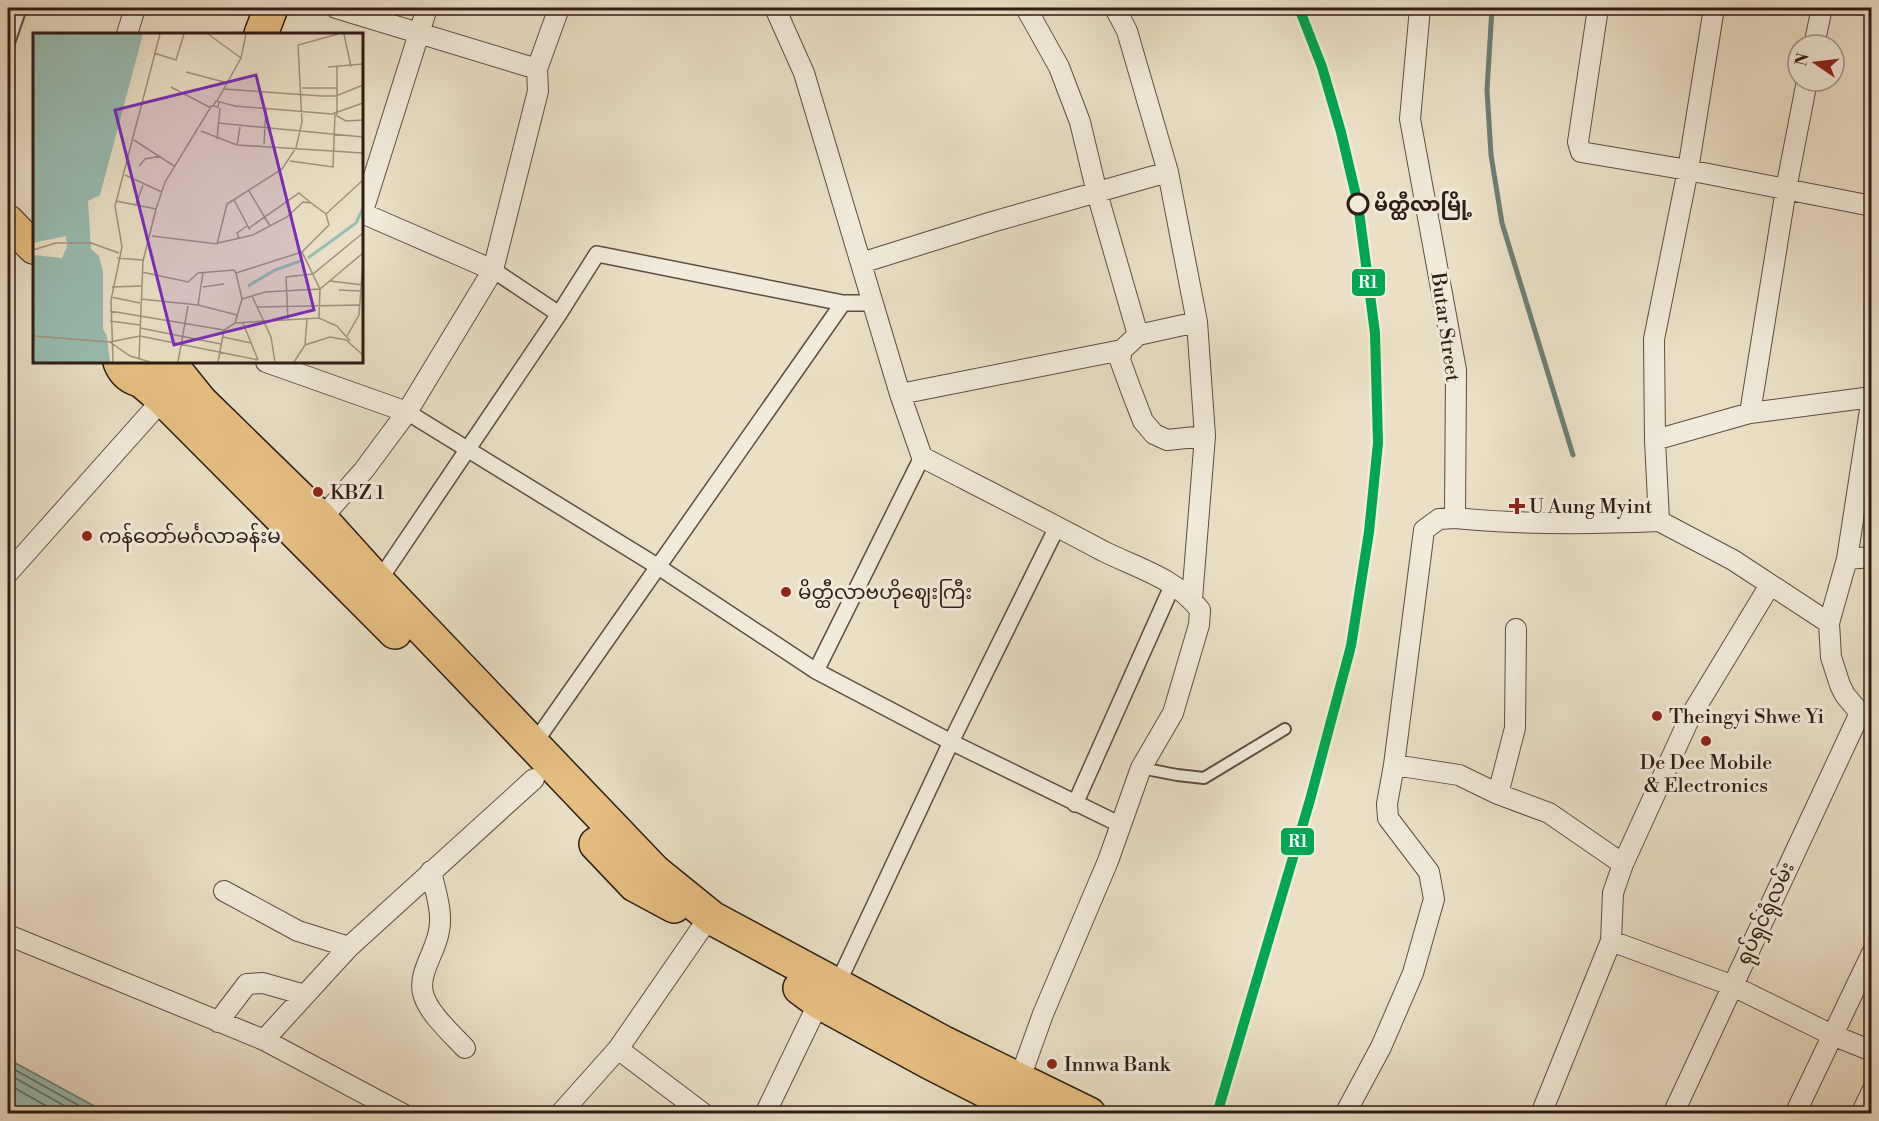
<svg xmlns="http://www.w3.org/2000/svg" width="1879" height="1121" viewBox="0 0 1879 1121" font-family="'Libre Bodoni','Noto Sans Myanmar',serif">
<style>
.water{fill:#98bdb2;stroke:#6e7d73;stroke-width:1.5}
.lines{fill:none;stroke-linecap:round;stroke-linejoin:round}
.shore{stroke:#646c64;stroke-width:1.5}
.stream{stroke:#6e7d73;stroke-width:5}
.service-casing{stroke:#5e4d41;stroke-width:14}
.pedestrian-casing{stroke:#5e4d41;stroke-width:18}
.minor-casing{stroke:#5e4d41;stroke-width:22}
.primary-casing{stroke:#2f1c15;stroke-width:34}
.trunk-casing{stroke:#2f1c15;stroke-width:36}
.service{stroke:#f2ebda;stroke-width:10}
.pedestrian{stroke:#f2ebda;stroke-width:15}
.minor{stroke:#f2ebda;stroke-width:20}
.primary{stroke:#e6c083;stroke-width:32}
.trunk{stroke:#e6c083;stroke-width:33}
.rail-1-casing{stroke:#f2ebda;stroke-width:15}
.rail-1{stroke:#00a651;stroke-width:10}
.stop-dot{fill:#f2ebda;stroke:#2f1c15;stroke-width:3}
.poi-dot{fill:#8f2418;stroke:#f2ebda;stroke-width:2}
.labels{text-anchor:middle;stroke-width:6;stroke-linejoin:round;paint-order:stroke}
.stop-label{font-size:20px;font-weight:bold;fill:#2f1c15;stroke:#f2ebda;text-anchor:start}
.street-label{font-size:20px;fill:#2f1c15;stroke:#f2ebda}
.poi-label{font-size:20px;fill:#2f1c15;stroke:#f2ebda;text-anchor:start}
.inset-river{fill:none;stroke:#98bdb2;stroke-width:3}
.inset-road{fill:none;stroke:#a0927f;stroke-width:1.5}
.view{fill:#7b2cbf;fill-opacity:0.15;stroke:#7b2cbf;stroke-width:3}
.inset-edge{fill:none;stroke:#2f1c15;stroke-width:3}
.line-badge{stroke:#f2ebda;stroke-width:2}
.badge-label{font-size:16px;text-anchor:middle;font-weight:bold;fill:#fff}
</style>
<rect width="100%" height="100%" fill="#ebe0c6"/>
<filter id="stains"><feTurbulence type="fractalNoise" baseFrequency=".00333" numOctaves="4"/><feColorMatrix values="0 0 0 0 .2 0 0 0 0 .09 0 0 0 0 .02 0 0 0 .5 -.17"/></filter>
<radialGradient id="worn" r=".72"><stop offset=".6" stop-color="#630" stop-opacity="0"/><stop offset="1" stop-color="#630" stop-opacity=".3"/></radialGradient>
<path class="water" d="M8,1059L107,1113H8Z"/>
<g class="lines">
<path class="shore" d="M8,1066L94,1114
M8,1074L79,1114
M8,1084L60,1114"/>
<path class="stream" d="M1492,8L1487,90L1491,155L1502,223L1573,455"/>
<defs>
<path id="service" d="M8,46L21,8
M1141,768L1177,775L1204,778L1285,729"/>
<path id="pedestrian" d="M493,270L559,314
M407,412L657,566L816,671L951,742L1121,825
M378,582L559,314L597,254L843,303
M816,671L922,457
M533,745L843,303H873
M1075,804L1173,584
M837,985L951,742L1057,527"/>
<path id="minor" d="M336,8L537,69
M775,8L804,73L900,394L922,457C982,488 1043,519 1103,551C1137,568 1176,578 1200,610L1199,625L1173,713L1141,768L1108,861L1043,1014L1020,1078
M1026,8L1059,67L1080,122L1097,193L1138,335
M1115,8L1127,31L1168,172L1197,322L1205,436L1192,599
M1420,8L1410,119L1456,370L1455,518C1523,525 1592,524 1659,521
M1598,8L1578,142L1581,152L1688,170L1872,206
M127,34L135,8
M1814,45L1822,8
M362,213L493,270
M362,214L427,8
M861,263L992,222L1168,172
M1122,350L1120,360L1131,390L1143,421L1154,434L1167,440L1205,436
M266,362L407,412
M900,394L1122,350L1138,335L1197,322
M1750,413L1786,189L1807,81
M1655,440L1750,413L1872,397L1847,559L1829,623L1831,657L1840,685L1845,695L1860,713L1872,716
M321,519L364,470L407,412L493,270L538,91L537,69L559,8
M1659,521L1655,440L1654,339L1688,170L1714,8
M1659,521L1733,560L1829,623
M1847,559L1872,557
M8,573L163,399
M1394,765L1459,775L1498,794L1549,813L1623,864
M1498,794L1515,728L1516,629
M431,871C435,890 443,912 439,931C436,951 418,973 423,993C427,1012 452,1034 465,1048
M224,891L298,931L349,947
M8,935L264,1040L403,1114
M1611,941L1731,985L1832,1035L1872,1051
M218,1022L247,984L263,983L305,995
M264,1040L349,947L534,779
M618,1049L704,1114
M560,1114L618,1049L705,923
M765,1114L819,1002
M1345,1114L1381,1047L1413,973L1434,899L1429,872L1388,818L1387,804L1394,765L1424,530L1439,519L1455,518
M1541,1114L1611,941L1613,893L1623,864L1690,717L1770,585
M1673,1114L1860,713
M1795,1114L1872,953
M1861,1114L1872,1091"/>
<path id="primary" d="M8,221L34,248"/>
<path id="trunk" d="M261,34L271,8
M120,362C127,380 145,385 162,377
M172,366L201,402L321,519L378,582L654,871L712,918L944,1043L1089,1114
M143,382L163,399L395,632
M596,844L635,885L674,906
M800,988L819,1002L929,1062L1031,1114"/>
</defs>
<use href="#service" class="service-casing"/>
<use href="#pedestrian" class="pedestrian-casing"/>
<use href="#minor" class="minor-casing"/>
<use href="#primary" class="primary-casing"/>
<use href="#trunk" class="trunk-casing"/>
<use href="#service" class="service"/>
<use href="#pedestrian" class="pedestrian"/>
<use href="#minor" class="minor"/>
<use href="#primary" class="primary"/>
<use href="#trunk" class="trunk"/>
<defs>
<path id="rail-1" d="M1217,1114L1310,800L1351,646L1369,532L1378,443L1375,333L1358,204L1341,132L1322,67L1299,8"/>
</defs>
<use href="#rail-1" class="rail-1-casing"/>
<use href="#rail-1" class="rail-1"/>
</g>
<circle class="stop-dot" cx="1358" cy="204" r="10"/>
<g class="poi-dot">
<circle cx="318" cy="492" r="6"/>
<path d="M1514 497h6v6h6v6h-6v6h-6v-6h-6v-6h6z"/>
<circle cx="87" cy="536" r="6"/>
<circle cx="786" cy="592" r="6"/>
<circle cx="1657" cy="716" r="6"/>
<circle cx="1706" cy="741" r="6"/>
<circle cx="1052" cy="1064" r="6"/>
</g>
<g class="labels">
<g class="stop-label">
<text x="1374" y="211">မိတ္ထီလာမြို့</text>
</g>
<g class="street-label">
<text transform="translate(1446 327) rotate(82)" y="7">Butar Street</text>
<text transform="translate(1765 913) rotate(-65)" y="7">ရုပ်ရှင်ရုံလမ်း</text>
</g>
<g class="poi-label">
<text x="330" y="499">KBZ 1</text>
<text x="1529" y="513">U Aung Myint</text>
<text x="99" y="543">ကန်တော်မင်္ဂလာခန်းမ</text>
<text x="798" y="599">မိတ္ထီလာဗဟိုဈေးကြီး</text>
<text x="1669" y="723">Theingyi Shwe Yi</text>
<text x="1706" y="769" text-anchor="middle">De Dee Mobile<tspan x="1706" dy="23">&amp; Electronics</tspan></text>
<text x="1064" y="1071">Innwa Bank</text>
</g>
</g>
<g transform="translate(33 33)">
<rect width="330" height="330" fill="#ebe0c6"/>
<path d="M0,1H110L67,162L55,168L58,216L66,223L70,239V296L74,303L77,329H0V222L29,225L34,214L33,203L0,210Z" fill="#98bdb2"/>
<path class="inset-river" d="M275,225L323,190L330,175M215,253L242,237L270,227"/>
<path class="inset-road" d="M175,1L208,25M311,1L318,34M121,20L143,27L151,1M295,34L330,31M304,34V83L313,88L330,87M153,39L195,50M138,54L178,75M269,55H304M191,56L289,63H303L330,52M184,68L208,25L213,1M186,69L185,74L180,73L183,68L202,73L299,81L330,70M185,90L330,104M168,98L204,112L330,120M184,106L187,75M101,107L141,133M231,111L233,76M204,112L207,94M257,128L300,134L302,81M106,133L112,126L127,123M92,142L129,159M216,158L237,193M201,167L217,197M83,168L123,176M103,171L110,152M293,181L330,147M216,195L266,160L278,170M119,203L184,211L194,171L249,136L263,115L269,89L265,12L305,1M206,206L204,200L214,193M185,210L220,202L254,184L270,169L278,170L293,181L296,192L269,219M0,217L23,210H58L86,220M269,219L287,256L286,285M84,225L110,227M109,239L155,249L165,240L201,237L203,240M297,248L330,252M79,254L108,253M170,254L191,251M306,257L328,258M219,263L238,304L242,329M78,264L107,270M108,266L165,272L204,282M209,266L232,259L287,256L330,220M165,272L170,240M225,274L326,272M77,278L191,297M255,287L253,244L280,241L330,200M77,288L107,292M202,290L209,266L203,240L269,219M210,290L225,327M107,295L188,311M0,303L77,309L107,303M107,303L225,327M314,303L326,282L330,229M190,304L218,310M77,309L97,323L117,329M272,312L274,286M106,326L110,228L123,176L132,149L179,72M80,329L78,267L89,214L82,173L127,1M145,329L155,273M185,329L191,297L202,290L286,285L304,293L317,308M261,329L272,312L297,304L313,307L330,322"/>
<path class="view" d="M223,42L281,277L141,312L82,77Z"/>
<rect width="330" height="330" class="inset-edge"/>
</g>
<g class="line-badge">
<rect x="1351" y="268" width="35" height="29" rx="6" fill="#00a651"/>
<rect x="1280" y="827" width="35" height="29" rx="6" fill="#00a651"/>
</g>
<g class="badge-label">
<text x="1368" y="288">R1</text>
<text x="1298" y="847">R1</text>
</g>
<rect width="1879" height="1121" fill="none" stroke="#ebe0c6" stroke-width="30"/>
<rect x="9" y="9" width="1861" height="1103" fill="none" stroke="#2f1c15" stroke-width="3"/>
<rect x="15" y="15" width="1849" height="1091" fill="none" stroke="#2f1c15" stroke-width="1.5"/>
<g transform="translate(1816 63) rotate(284)"><circle r="28" fill="#f2ebda" stroke="#a4988b" stroke-width="1.5"/>
<path d="M0-4.5L10 22L0 15L-10 22Z" fill="#8f2418"/>
<text y="-9" font-size="16" font-weight="bold" text-anchor="middle" fill="#2f1c15">N</text>
</g>
<rect width="100%" height="100%" filter="url(#stains)"/>
<rect width="100%" height="100%" fill="url(#worn)"/>
</svg>
